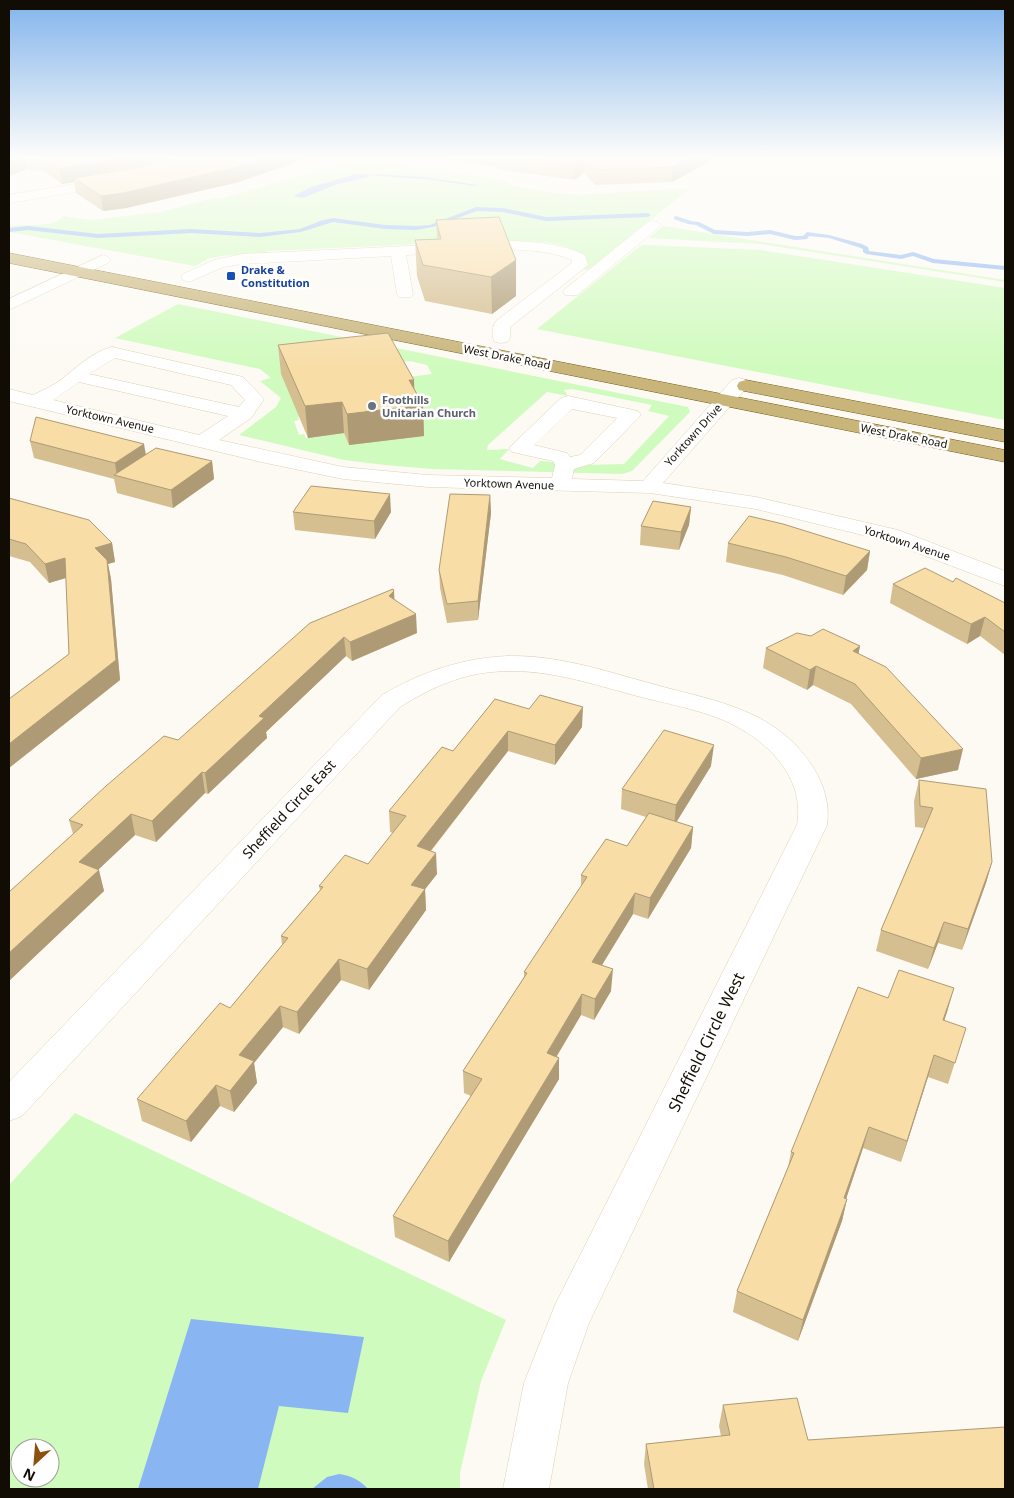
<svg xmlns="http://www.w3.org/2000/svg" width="1014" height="1498" viewBox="0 0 1014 1498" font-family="'Noto Sans',sans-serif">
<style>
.green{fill:#d0fbbe;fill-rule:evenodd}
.water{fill:#8ab5f3}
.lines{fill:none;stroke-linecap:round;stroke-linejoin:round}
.stream{fill:#8ab5f3;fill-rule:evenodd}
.minor-casing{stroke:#dfd0b1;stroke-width:1}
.major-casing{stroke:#725a18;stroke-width:1}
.minor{fill:#fff;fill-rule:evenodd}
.major{fill:#c9b57a;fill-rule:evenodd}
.wall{fill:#d5be90}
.shaded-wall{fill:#ae9b75}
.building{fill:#f8dda7;stroke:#ae9b75}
.transit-dot{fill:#1a4fb4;stroke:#fff;stroke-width:2}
.worship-dot{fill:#6b7280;stroke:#fff;stroke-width:2}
.labels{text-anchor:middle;stroke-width:5;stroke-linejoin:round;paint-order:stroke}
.far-transit-label{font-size:11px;font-weight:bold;fill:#164399;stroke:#fff;text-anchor:start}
.far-street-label{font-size:11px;fill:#120d04;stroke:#fff}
.far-worship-label{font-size:11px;font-weight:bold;fill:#5b616d;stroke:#fff;text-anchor:start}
.street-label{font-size:14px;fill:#120d04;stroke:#fff}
.near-street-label{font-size:16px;fill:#120d04;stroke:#fff}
</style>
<rect width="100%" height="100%" fill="#fdfaf4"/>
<path class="green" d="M359,159L508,181L510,185C536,190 561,195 587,194C621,193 654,189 688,190L588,270L583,269L587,265V258C566,242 537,240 511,242L509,240L267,251V253L223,256L210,258L195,266L9,232V226C22,224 57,228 63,216L91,220L160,212L213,198L219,199Z
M663,226L1005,280V282L761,244L649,238Z
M645,245L760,250L1005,288V420L537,329L640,246Z
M178,304L688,407L690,412L632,471L622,474L432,469L385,465L344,460L239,435L276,407L281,398L260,381L271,378L260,369L115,338ZM410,361L427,365L432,374L385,380L349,445L344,433L306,438L304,434L299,435L294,421L299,420L298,417L335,413L399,362ZM572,389L652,405L648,411L669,416L624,464L584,465L540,461L533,468L500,459L509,449L487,450L488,445L547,392L568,396L564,390Z
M75,1113L506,1320L481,1381L460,1473V1489H9V1185ZM20,1448H50V1478H20Z"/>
<path class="water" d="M356,174L376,175L335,185L303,198L294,196L311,187Z
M191,1319L364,1337L348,1413L279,1406L258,1489H138Z
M339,1474C351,1476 359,1479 368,1489H312L327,1477Z"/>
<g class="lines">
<path class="stream" d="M374,174L424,177L478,185L476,186L424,179L376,176Z
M476,207L503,208L546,217L648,213L651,215L648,217L546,221L503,212L477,211L433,227L416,230L385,229L333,222L301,232L260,237L191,233L98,238L28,230L9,232V228L28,226L98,234L191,229L260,233L300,229L320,221L333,218L385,225L416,226L430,225Z
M676,216L691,221L699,222L715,230L747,232L770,230L795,236H803L807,232L829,235L862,244L868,247L869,251L901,255L913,252L934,259L1005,266V270L933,263L913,256L901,259L866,254L863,252V249L858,247L829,238L809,236L807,239L795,240L770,234L747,236L714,234L696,225L688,224L674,219V217Z"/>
<defs>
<path id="minor" d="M113,178L120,182L118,185L9,203V195Z
M653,221L658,222L660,225L658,228L577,295H565L563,292L565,289L648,222Z
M513,241C538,242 562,244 585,255L588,265L510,327V338L507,342L501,343L495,342C491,336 492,327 496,321L572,263V260C530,241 454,253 406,255L413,294L411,297H399L397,294L391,256L243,264L223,267L189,282L183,280L181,277L183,274L214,260L243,254Z
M103,255L108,257L111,260L108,263L9,310V299Z
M112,347L243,377L264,399L251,418L219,440L343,467L428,475L552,478L555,465L553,461L512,452L509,448L561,398L568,396L638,411L641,415L594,463L574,469L572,479L643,481L732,380L739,378L746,380L748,384L746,388L663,483L756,497L898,530L1005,571V586L883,540L756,509L650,493L428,487L343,479L261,462L9,401V389L33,395C43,390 53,386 62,379C77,367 92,352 112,347ZM115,358L231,385L245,400L239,407L89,374ZM79,382L228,416L199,435L53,400ZM572,409L617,418L580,455L570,457L567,453L534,445Z
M508,656C557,655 602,670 649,683C712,701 774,707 813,767C824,785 830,804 827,825L589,1323L568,1383L549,1489H503L524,1383L555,1305L797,825C806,774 762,735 718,718C692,708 664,703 637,696C588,683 543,667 492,672C458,675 429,689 400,707L22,1116L9,1121V1082L382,695C421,672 462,658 508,656Z"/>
<path id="major" d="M9,253L1005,450V462L9,263Z
M746,380L1005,430V442L739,390L737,386L739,382Z"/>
</defs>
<use href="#minor" class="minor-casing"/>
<use href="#major" class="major-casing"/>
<use href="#minor" class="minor"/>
<use href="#major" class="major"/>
</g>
<path class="wall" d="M9,157H311L239,182L126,208L103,211L76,193L74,182L62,184L45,172L27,169L9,176Z
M431,157H718L672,182L595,185L584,173L574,180L497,169V167Z
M436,220L516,296L492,314L425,301L417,276L415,240L437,239Z
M278,345L414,380V389L423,405L424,436L349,445L344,433L308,438L281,374Z
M30,441L212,461L214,479L173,508L117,493L114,479L34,458Z
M490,495L491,513L478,620L447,623L440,588L439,570Z
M9,498L112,543L115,562L108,564L111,579L120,680L9,768V699L69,654L66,578L49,583L30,562L9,556Z
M691,507L689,525L679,550L640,545L641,526Z
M293,512H391L375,539L295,530Z
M728,543L870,551L867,570L843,595L783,575L726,562Z
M953,582L1005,603V655L980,636L967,644L890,603L893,584Z
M395,599L417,633L352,661L346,656L266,732L267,738L208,794L205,793L156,842L135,835L98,870L104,891L9,981V892L73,834L69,820L178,740Z
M811,636L860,646L858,654L958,770L916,779L851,704L813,685L807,690L763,668L766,648Z
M495,699L582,727L555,765L508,751L431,851L437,874L425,889L426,910L369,990L341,980L299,1034L283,1027L254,1063L257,1083L234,1112L220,1106L191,1142L142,1121L137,1099L230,1008L282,945L281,936L320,890L319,886L368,864L393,833L390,832L389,811L453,751Z
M711,766L676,822L693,827L691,848L648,919L633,914L602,965L611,991L594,1020L581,1015L557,1056L559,1058V1079L449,1262L395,1237L393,1216L471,1096L464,1093L463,1071L524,977V972L581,887V875L627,846L646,817L621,809L622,789Z
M919,780L992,862L986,883L962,950L938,943L928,969L876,951L881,930L924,828L915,827L914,801Z
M888,998L948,1009L944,1021L966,1028L948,1084L928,1077L901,1162L863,1148L846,1199H847L842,1221L798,1341L733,1312L737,1291L788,1167L791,1152Z
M723,1405L808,1440L1005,1489H648L644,1464L646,1444L721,1436L719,1426Z"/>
<path class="shaded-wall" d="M16,157H25L27,169L9,176V160Z
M129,157H190L78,181L74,178V182L62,184L59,169Z
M267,157H311L239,182L126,208L103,211L101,196Z
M692,157H718L672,182L673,167Z
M585,158L584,173L574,180V165Z
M516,260V296L492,314L491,277Z
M409,380H414L415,406L423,405L424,436L349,445L347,414Z
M342,402L344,433L308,438L305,406Z
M144,444L147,461L117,476L115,463Z
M212,461L214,479L173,508L171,490Z
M390,494L391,512L375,539L374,521Z
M490,495L491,513L478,620V601Z
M691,507L689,525L679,550L681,532Z
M112,543L115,562L108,564L111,579L120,680L9,768V744L116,660L95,548Z
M870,551L867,570L843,595L846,576Z
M65,558L69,577L49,583L45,564Z
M394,591L395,610L389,596Z
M416,614L417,633L352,661L350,642Z
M985,617L980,636L967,644L971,624Z
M344,637L346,656L266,732L267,738L208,794L205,773L259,716Z
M860,646L856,666L853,651Z
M816,666L813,685L807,690L810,670Z
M583,707L582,727L555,765V745Z
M508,731V751L418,867L417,846Z
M714,745L711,766L674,826L676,805Z
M963,749L958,770L916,779L921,758Z
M202,772L205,793L156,842L152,821Z
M131,814L135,835L84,883L79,862Z
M693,827L691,848L648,919L650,898Z
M436,853L437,874L412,906L411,885Z
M992,862L986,883L962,950L968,929Z
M99,870L104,891L9,981V953Z
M425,889L426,910L369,990L367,969Z
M635,893L633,914L591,983L592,962Z
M944,922L938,943L928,969L934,948Z
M339,959L341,980L299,1034L297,1012Z
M613,969L611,991L594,1020L595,999Z
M954,988L948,1009L937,1042L943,1020Z
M582,994L581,1015L546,1074L547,1053Z
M280,1006L283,1027L254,1063L257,1083L234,1112L230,1091L239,1055Z
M934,1055L928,1077L901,1162L907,1141Z
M559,1058V1079L449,1262L448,1241Z
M216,1085L220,1106L191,1142L186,1121Z
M869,1127L863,1148L839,1220L844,1198Z
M847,1199L842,1221L798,1341L803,1320Z"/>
<path class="building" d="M9,157H16L9,160Z
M40,157H129L59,169Z
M178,157H267L237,167L123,193L101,196L74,178L136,168Z
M519,157H692L673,167L595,170L585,158L574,165Z
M499,217L516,260L491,277L423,265L415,240L441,239L436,220Z
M388,333L414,380H409L423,405L347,414L342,402L305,406L278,345Z
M36,417L144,444L115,463L30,441Z
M156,448L212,461L171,490L114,475Z
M311,486L390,494L374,521L293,512Z
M450,494L490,495L478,601L447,604L439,570Z
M9,498L89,520L112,543L95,548L107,560L116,660L9,744V699L69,654L65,558L45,564L26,544L9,539Z
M653,501L691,507L681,532L641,526Z
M749,516L783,524L870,551L846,576L786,557L728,543Z
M925,568L953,582L956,578L1005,603V632L985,617L971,624L893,584Z
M393,589L394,591L389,596L416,614L350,642L344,637L259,716L264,718L205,773L202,772L152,821L131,814L79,862L99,870L9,953V892L83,825L69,820L106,786L164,736L178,740L310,623Z
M823,629L860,646L853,651L886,667L963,749L921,758L855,684L816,666L810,670L766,648L797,633L811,636Z
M540,695L583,707L555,745L508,731L417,846L436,853L411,885L425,889L367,969L339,959L297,1012L280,1006L239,1055L254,1061L230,1091L216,1085L186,1121L137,1099L220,1003L230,1008L288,938L281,936L323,887L319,886L345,855L368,864L406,816L389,811L442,747L453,751L495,699L529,709Z
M664,730L714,745L676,805L622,789Z
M919,780L986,789L992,862L968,929L944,922L934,948L881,930L933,808L920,806Z
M649,813L693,827L650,898L635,893L592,962L613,969L595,999L582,994L547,1053L559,1058L448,1241L393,1216L482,1079L463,1071L527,973L524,972L587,877L581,875L606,839L627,846Z
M899,970L954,988L943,1020L966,1028L955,1063L934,1055L907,1141L869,1127L844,1198L847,1199L803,1320L737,1291L794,1153L791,1152L858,987L888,998Z
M797,1398L808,1440L1005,1427V1489H654L646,1444L730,1435L723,1405Z"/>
<linearGradient id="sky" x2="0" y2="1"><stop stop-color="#82b4ec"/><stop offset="0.43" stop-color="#fefdfa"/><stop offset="1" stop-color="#fefdfa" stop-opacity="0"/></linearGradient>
<rect width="1014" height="367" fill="url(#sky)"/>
<rect class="transit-dot" x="226" y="271" width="10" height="10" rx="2.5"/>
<circle class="worship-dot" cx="372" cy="406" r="5"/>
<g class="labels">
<g class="far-transit-label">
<text x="241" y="274">Drake &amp;<tspan x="241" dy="13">Constitution</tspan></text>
</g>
<g class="far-street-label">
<text transform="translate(507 357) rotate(11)" y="4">West Drake Road</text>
<text transform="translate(110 419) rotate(13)" y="4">Yorktown Avenue</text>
<text transform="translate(693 435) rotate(-48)" y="4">Yorktown Drive</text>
<text transform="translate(904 436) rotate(11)" y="4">West Drake Road</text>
<text transform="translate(509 484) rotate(2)" y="4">Yorktown Avenue</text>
<text transform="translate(907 543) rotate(18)" y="4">Yorktown Avenue</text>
</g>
<g class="far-worship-label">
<text x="382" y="404">Foothills<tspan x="382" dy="13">Unitarian Church</tspan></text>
</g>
<g class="street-label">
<text transform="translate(289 809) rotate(-47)" y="5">Sheffield Circle East</text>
</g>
<g class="near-street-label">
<text transform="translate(706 1042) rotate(-64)" y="6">Sheffield Circle West</text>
</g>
</g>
<rect width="1014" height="1498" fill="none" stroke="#120d04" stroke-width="20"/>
<g transform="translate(35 1463) rotate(206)"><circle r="24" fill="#ffffff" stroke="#a09e9b"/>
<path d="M0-4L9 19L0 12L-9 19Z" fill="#8c510e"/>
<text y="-8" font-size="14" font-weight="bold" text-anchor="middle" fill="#120d04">N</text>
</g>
</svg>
